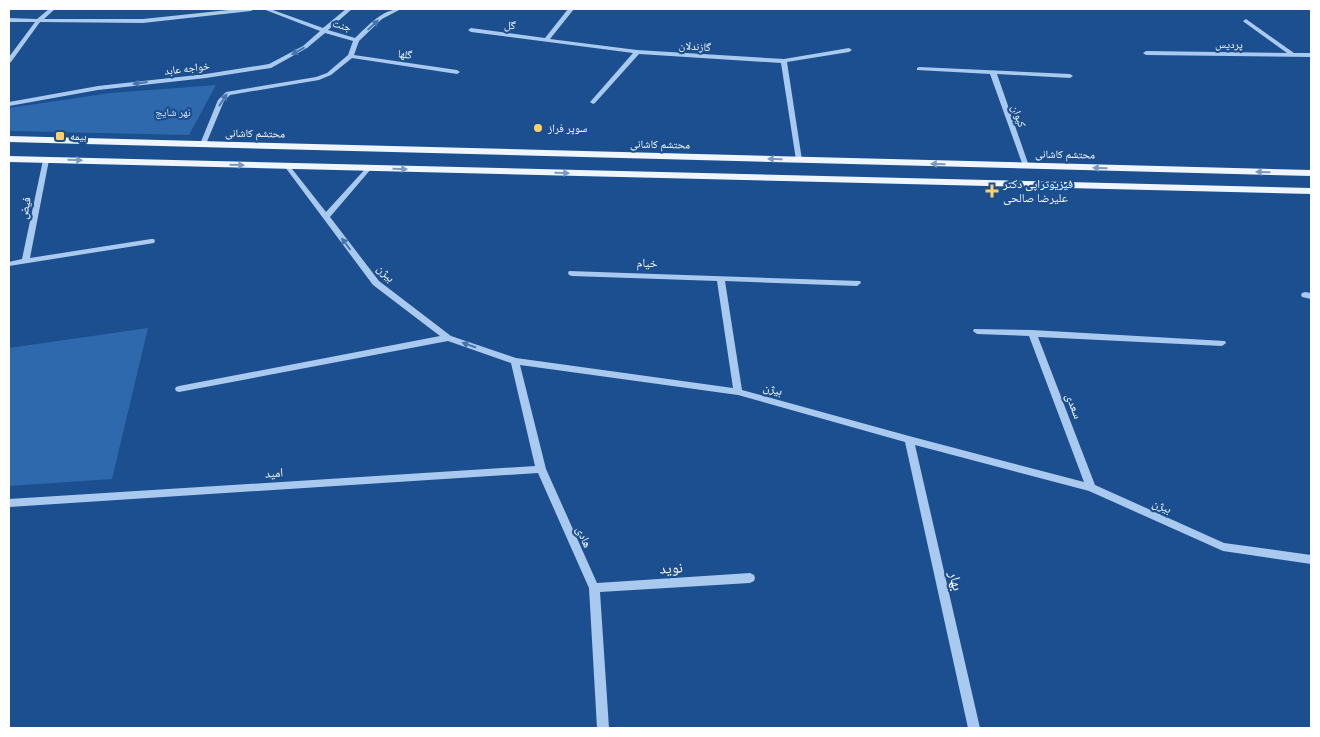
<svg xmlns="http://www.w3.org/2000/svg" width="1320" height="737" viewBox="0 0 1320 737" font-family="Overpass,'Noto Naskh Arabic',sans-serif">
<style>
.green{fill:#2e69ad}
.lines{fill:none;stroke-linecap:round;stroke-linejoin:round}
.minor{fill:#a9c9ee;fill-rule:evenodd}
.major{fill:#f0f6ff;fill-rule:evenodd}
.oneway{fill:#4674ac}
.oneway2{fill:#7b9ac1}
.poi-dot{fill:#ffd166;stroke:#1b4f8f;stroke-width:2}
.labels{text-anchor:middle;stroke-width:4.5;stroke-linejoin:round;paint-order:stroke}
.far-street-label{font-size:11px;fill:#fff;stroke:#1b4f8f}
.far-park-label{font-size:11px;fill:#cfe3fa;stroke:#1b4f8f}
.far-poi-label{font-size:11px;fill:#fff;stroke:#1b4f8f;text-anchor:start}
.poi-label{font-size:12px;fill:#fff;stroke:#1b4f8f;text-anchor:start}
.street-label{font-size:12px;fill:#fff;stroke:#1b4f8f}
.near-street-label{font-size:15px;fill:#fff;stroke:#1b4f8f}
</style>
<rect width="100%" height="100%" fill="#1b4f8f"/>
<path class="green" d="M216,85L189,135L9,131V108L110,93Z
M148,328L112,479L9,486V348Z"/>
<g class="lines">
<path class="minor" d="M49,9H55L44,19H143L238,9H254L251,11L143,23L40,22L11,62L9,63V57L35,22H9V18L37,19Z
M263,9H270L323,28L346,9H352L328,30L355,38C368,26 382,9 401,9L382,19L359,41L354,55L457,70L460,72L457,74L352,58L331,75L319,80L230,95L224,101L206,144L203,146L200,144L218,100L226,92L316,77L327,73L348,55L353,41L325,33L307,48L271,68L206,78L98,90L9,106V102L98,86L206,74L269,64L303,46L320,31Z
M568,9H574L550,39L637,50L784,59L849,48L852,50L849,52L787,62L802,160L799,162L796,160L781,63L639,54L595,103L593,104L590,102L591,101L633,53L471,32L468,30L471,28L545,38Z
M1246,19L1294,53H1311V57L1146,55L1143,53L1146,51L1287,53L1244,22L1243,21Z
M919,67L1070,74L1073,76L1070,78L997,74L1029,166L1026,168L1023,166L990,74L917,70V68Z
M46,158L49,160L30,258L151,239H154L155,241L154,243L9,266V262L22,259L43,160Z
M287,164L289,165L326,212L367,167H371V169L330,217L379,281L451,336L516,358L733,388L717,281L572,276L569,275L568,273L569,271L860,281L861,283L857,286L725,281L742,390L909,436L1084,482L1029,336L977,334L973,331L974,329L1032,330L1225,341L1226,343L1222,346L1038,337L1095,485L1224,543L1311,555V564L1223,551L1089,491L915,445L980,728H968L905,442L738,395L520,365L546,469L597,583L750,573L754,575L755,578L754,581L750,583L600,592L609,728H597L589,588L538,473L9,507V499L535,466L511,363L448,341L179,392L176,391L175,389L176,387L179,386L440,336L373,285L285,167V165Z
M1305,292L1311,293V299L1302,297L1301,295L1302,293Z"/>
<path class="major" d="M9,136L1311,170V176L9,142Z
M9,156L1311,188V194L9,162Z"/>
</g>
<defs><path id="oneway-solid" d="M-6-.8H1V-3.2L6.5 0L1 3.2V.8H-6Z" transform="scale(1.25)"/></defs>
<g class="oneway">
<use href="#oneway-solid" transform="translate(373 25) rotate(-43)"/>
<use href="#oneway-solid" transform="translate(298 51) rotate(151)"/>
<use href="#oneway-solid" transform="translate(140 83) rotate(173)"/>
<use href="#oneway-solid" transform="translate(223 100) rotate(-57)"/>
<use href="#oneway-solid" transform="translate(346 244) rotate(-127)"/>
<use href="#oneway-solid" transform="translate(469 345) rotate(-161)"/>
</g>
<g class="oneway2">
<use href="#oneway-solid" transform="translate(775 159) rotate(-179)"/>
<use href="#oneway-solid" transform="translate(75 160) rotate(2)"/>
<use href="#oneway-solid" transform="translate(938 164) rotate(-179)"/>
<use href="#oneway-solid" transform="translate(237 165) rotate(2)"/>
<use href="#oneway-solid" transform="translate(1100 168) rotate(-179)"/>
<use href="#oneway-solid" transform="translate(400 169) rotate(1)"/>
<use href="#oneway-solid" transform="translate(1263 172) rotate(-179)"/>
<use href="#oneway-solid" transform="translate(562 173) rotate(1)"/>
</g>
<g class="poi-dot">
<circle cx="538" cy="128" r="5"/>
<rect x="55" y="131" width="10" height="10" rx="2.5"/>
<path d="M989.5 183.5h5v5h5v5h-5v5h-5v-5h-5v-5h5z"/>
</g>
<g class="labels">
<g class="far-street-label">
<text transform="translate(342 25) rotate(16)" y="4">جنت</text>
<text transform="translate(510 25) rotate(8)" y="4">گل</text>
<text transform="translate(1229 44) rotate(1)" y="4">پردیس</text>
<text transform="translate(695 46) rotate(4)" y="4">گازندلان</text>
<text transform="translate(405 54) rotate(8)" y="4">گلها</text>
<text transform="translate(187 68) rotate(-7)" y="4">خواجه عابد</text>
<text transform="translate(1019 116) rotate(70)" y="4">کیوان</text>
<text transform="translate(255 133) rotate(1)" y="4">محتشم کاشانی</text>
<text transform="translate(660 144) rotate(1)" y="4">محتشم کاشانی</text>
<text transform="translate(1065 154) rotate(1)" y="4">محتشم کاشانی</text>
</g>
<g class="far-park-label">
<text x="173" y="116">نهر شایج</text>
</g>
<g class="far-poi-label">
<text x="548" y="132">سوپر فراز</text>
<text x="70" y="140">بیمه</text>
</g>
<g class="poi-label">
<text x="1003" y="188">فیزیوتراپی دکتر<tspan x="1003" dy="14">علیرضا صالحی</tspan></text>
</g>
<g class="street-label">
<text transform="translate(25 208) rotate(-79)" y="4">فیض</text>
<text transform="translate(647 263) rotate(2)" y="4">خیام</text>
<text transform="translate(386 273) rotate(45)" y="4">بیژن</text>
<text transform="translate(773 389) rotate(16)" y="4">بیژن</text>
<text transform="translate(1074 406) rotate(69)" y="4">سعدی</text>
<text transform="translate(274 473) rotate(-4)" y="4">امید</text>
<text transform="translate(1162 506) rotate(24)" y="4">بیژن</text>
<text transform="translate(584 537) rotate(66)" y="4">هادی</text>
</g>
<g class="near-street-label">
<text transform="translate(671 568) rotate(-4)" y="5">نوید</text>
<text transform="translate(956 581) rotate(77)" y="5">بهار</text>
</g>
</g>
<rect width="1320" height="737" fill="none" stroke="#ffffff" stroke-width="20"/>
</svg>
